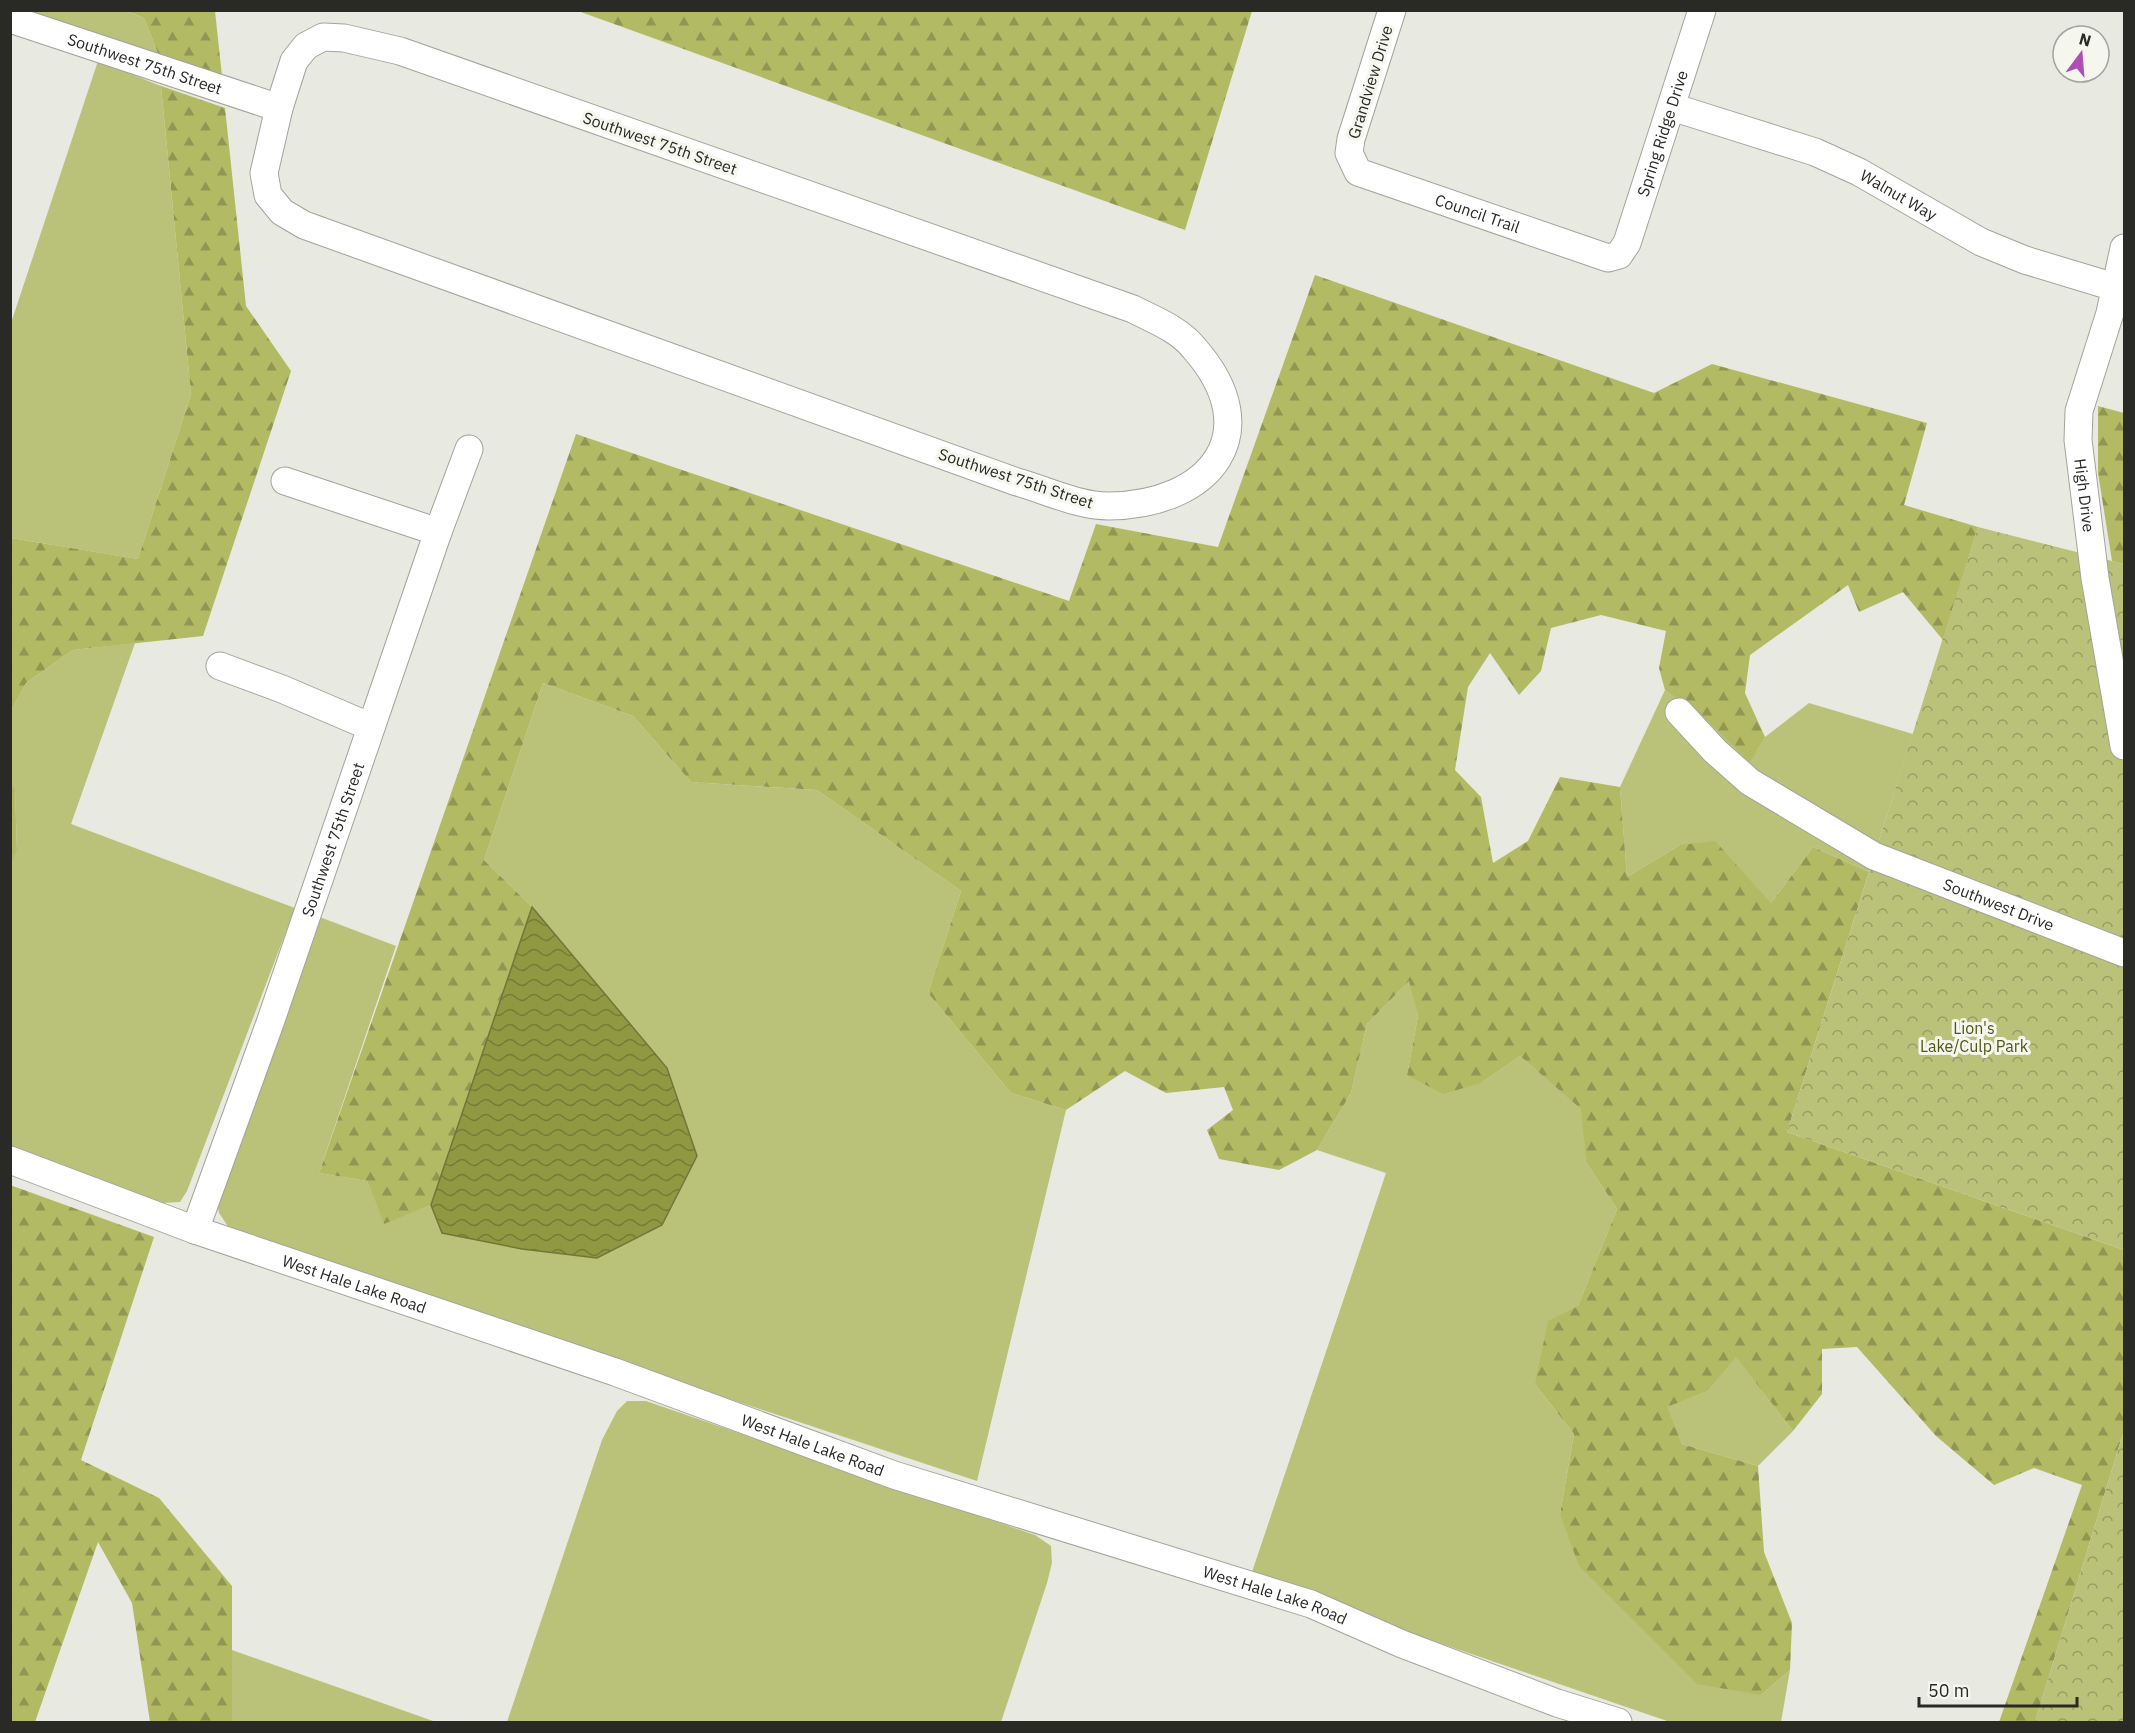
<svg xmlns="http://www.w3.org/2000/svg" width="2135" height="1733" viewBox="0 0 2135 1733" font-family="'IBM Plex Sans',sans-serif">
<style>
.green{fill:#bac279}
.forest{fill:url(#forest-firs)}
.park{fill:url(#park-crowns)}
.water{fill:url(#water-waves);stroke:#717739;stroke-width:1.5}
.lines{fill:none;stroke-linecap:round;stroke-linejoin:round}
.minor-casing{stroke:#a2a49b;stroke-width:29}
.minor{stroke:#fff;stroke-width:27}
.labels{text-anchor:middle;stroke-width:6;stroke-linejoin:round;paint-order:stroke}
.street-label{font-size:16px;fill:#292a26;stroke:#f5f6ed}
.park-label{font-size:16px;fill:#525717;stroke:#f5f6ed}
</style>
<defs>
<pattern id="forest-firs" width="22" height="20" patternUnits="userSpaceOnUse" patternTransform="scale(1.5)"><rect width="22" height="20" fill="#b2ba64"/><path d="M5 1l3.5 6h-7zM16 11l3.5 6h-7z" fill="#919752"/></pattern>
<pattern id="park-crowns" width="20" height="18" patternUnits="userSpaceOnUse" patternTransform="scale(1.5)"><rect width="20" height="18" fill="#bac279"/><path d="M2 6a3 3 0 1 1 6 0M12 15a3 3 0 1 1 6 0" fill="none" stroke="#979e63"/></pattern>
<pattern id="water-waves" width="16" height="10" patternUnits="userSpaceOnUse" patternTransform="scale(1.5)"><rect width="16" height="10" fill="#909841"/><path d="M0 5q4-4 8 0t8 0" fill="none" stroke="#767c36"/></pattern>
</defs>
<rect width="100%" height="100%" fill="#e8e9e0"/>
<path class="green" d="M27,11H127L144,18L159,56Z
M98,61L161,86L191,394L138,559L11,538V323Z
M135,643L71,824L295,908L187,1191L180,1202L162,1203L11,1151L10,862L17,852L15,790L10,783L11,711L26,683L73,650Z
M543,683L633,716L691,782L817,790L961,891L928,993L1011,1093L1066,1110L977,1481L286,1252L229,1228L219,1213L216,1198L317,916L396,946L319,1173L367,1181L384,1223L431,1205L442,1233L522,1249L597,1258L667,1068L532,907L484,860Z
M1665,690L1711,725L1750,761L1765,737L1809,703L1913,734L1869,872L1813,847L1771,903L1680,845L1627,877L1620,787Z
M1410,980L1418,1016L1407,1075L1481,1083L1520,1056L1582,1109L1586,1162L1617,1209L1578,1306L1535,1384L1574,1434L1560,1514L1761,1695L1790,1670L1781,1722H1670L1250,1578L1386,1173L1317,1150L1351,1093L1367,1024Z
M1736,1356L1793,1431L1758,1466L1682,1444L1666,1407L1708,1391Z
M627,1401H646L1035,1535L1051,1546L1052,1563L1047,1583L1001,1722H507L602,1440L617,1411Z
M232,1650L436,1722H232Z"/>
<path class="forest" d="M127,11H215L222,76L159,56L144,18Z
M578,11H1252L1185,230Z
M161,86L225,108L246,306L291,371L203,636L73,650L26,683L11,711V538L138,559L191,394Z
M1315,275L1654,393L1712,364L1927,423L1904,505L1978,527L1943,640L1903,592L1859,612L1848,585L1750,655L1745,693L1765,737L1750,762L1711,725L1665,690L1659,668L1666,631L1601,615L1551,628L1541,671L1519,695L1490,653L1468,687L1455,770L1481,797L1493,863L1528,841L1560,777L1620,787L1627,877L1680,845L1715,841L1771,903L1813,847L1869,872L1787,1132L2124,1250V1430L2035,1722H1999L2082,1485L2034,1468L1994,1485L1936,1436L1857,1347L1822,1349V1394L1793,1431L1736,1357L1708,1391L1667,1407L1682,1444L1758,1466L1764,1552L1792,1623L1790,1670L1761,1695L1697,1684L1579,1566L1560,1514L1574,1434L1535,1384L1548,1321L1578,1306L1617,1209L1586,1162L1581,1109L1520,1056L1481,1083L1443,1094L1407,1075L1418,1016L1409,981L1367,1024L1351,1093L1317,1150L1279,1170L1219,1159L1207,1130L1233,1110L1224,1087L1166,1093L1125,1071L1066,1110L1011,1093L928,993L961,891L817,790L691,782L633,716L543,683L484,860L532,907L431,1205L384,1224L367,1181L319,1173L576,434L1069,601L1096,524L1218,547Z
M2098,406L2124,413V564L2112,561L2098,473Z
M11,783L15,789L17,852L11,862Z
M10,1185L154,1237L81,1460L159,1498L232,1586V1722H150L132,1603L98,1542L35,1722H11Z"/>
<path class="park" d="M1978,527L2124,564V1250L1787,1132Z
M2124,1430V1722H2035Z"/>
<path class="water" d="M532,907L667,1068L697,1156L662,1225L597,1258L522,1249L442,1233L431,1205Z"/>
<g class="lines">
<defs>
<g id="minor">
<path id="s1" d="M1392,10L1351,139L1349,153L1358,172L1608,258L1619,255L1627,243L1702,10"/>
<path id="s2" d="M10,19L279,108"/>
<path d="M323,37L344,38L400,51L1133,309C1154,320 1179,329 1194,348C1269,433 1210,505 1109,506C1078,506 1046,490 1017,482L304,225L282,212L268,195L264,173L279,108L294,61L306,46Z"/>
<path id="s3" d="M1672,107L1815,152L1859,172L1981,242L2025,260L2124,290"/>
<path id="s4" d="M2124,248L2110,313L2079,411L2078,440L2095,578L2124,746"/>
<path d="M285,481L438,532"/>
<path d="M220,666L282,689L371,727"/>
<path id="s5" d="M1679,712L1715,751L1750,782L1874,856L2124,953"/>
<path id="s6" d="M10,1160L195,1230L615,1372L894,1475L1311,1604L1402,1644L1557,1703L1618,1722"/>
<path id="s7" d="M195,1230L270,1023L438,532L469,449"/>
</g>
</defs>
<use href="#minor" class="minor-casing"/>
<use href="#minor" class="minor"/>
</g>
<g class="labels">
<g class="street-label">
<text dy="6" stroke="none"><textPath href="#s2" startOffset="142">Southwest 75th Street</textPath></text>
<text transform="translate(1370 82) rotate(-73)" y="6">Grandview Drive</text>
<text dy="6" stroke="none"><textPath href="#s1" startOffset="576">Spring Ridge Drive</textPath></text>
<text transform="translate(660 143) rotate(19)" y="6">Southwest 75th Street</text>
<text dy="6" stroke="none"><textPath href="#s3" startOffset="244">Walnut Way</textPath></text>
<text dy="6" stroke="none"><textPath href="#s1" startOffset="297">Council Trail</textPath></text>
<text transform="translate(1016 478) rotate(18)" y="6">Southwest 75th Street</text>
<text dy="6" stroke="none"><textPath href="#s4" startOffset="254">High Drive</textPath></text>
<text dy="6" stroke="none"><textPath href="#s7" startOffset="414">Southwest 75th Street</textPath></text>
<text dy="6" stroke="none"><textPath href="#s5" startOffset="378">Southwest Drive</textPath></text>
<text dy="6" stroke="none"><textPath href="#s6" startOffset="366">West Hale Lake Road</textPath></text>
<text dy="6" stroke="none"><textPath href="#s6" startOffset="852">West Hale Lake Road</textPath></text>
<text dy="6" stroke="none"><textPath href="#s6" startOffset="1338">West Hale Lake Road</textPath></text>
</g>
<g class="park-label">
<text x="1974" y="1034">Lion's<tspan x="1974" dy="18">Lake/Culp Park</tspan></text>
</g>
</g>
<rect width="2135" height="1733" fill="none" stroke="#292a26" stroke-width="24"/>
<g transform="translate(2081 54) rotate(16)"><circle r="28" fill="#f5f6ed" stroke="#a3a49d" stroke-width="1.5"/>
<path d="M0-4.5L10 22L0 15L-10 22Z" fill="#ae4fb8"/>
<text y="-9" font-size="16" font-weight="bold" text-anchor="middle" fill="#292a26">N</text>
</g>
<path d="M1919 1697v9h158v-9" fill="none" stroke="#292a26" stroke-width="3"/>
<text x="1928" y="1697" font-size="18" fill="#292a26" stroke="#f5f6ed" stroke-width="4.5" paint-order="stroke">50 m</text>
</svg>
